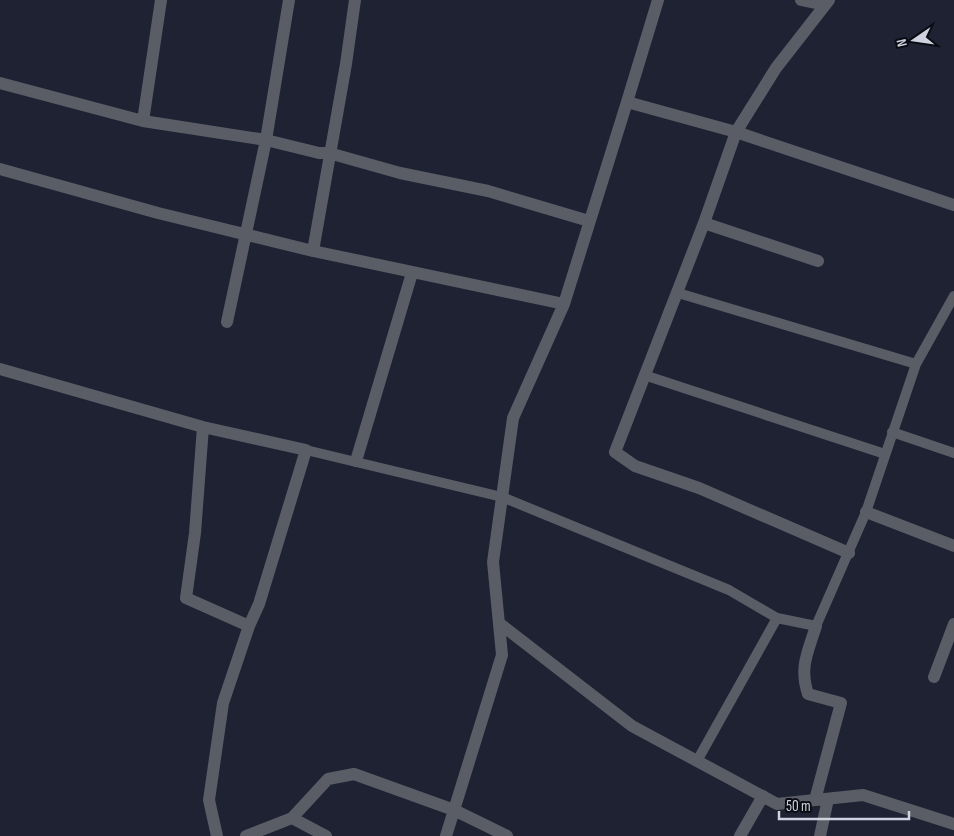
<svg xmlns="http://www.w3.org/2000/svg" width="954" height="836" viewBox="0 0 954 836" font-family="'Sofia Sans Condensed',sans-serif">
<style>
.lines{fill:none;stroke-linecap:round;stroke-linejoin:round}
.service{stroke:#5a5d66;stroke-width:10}
.minor{stroke:#5a5d66;stroke-width:12}
.tertiary{stroke:#5a5d66;stroke-width:12}
</style>
<rect width="100%" height="100%" fill="#1e2233"/>
<g class="lines">
<path class="service" d="M678,293L916,364
M644,375L885,454
M892,432L954,453
M306,450L502,497L729,590L777,618L816,626L866,512L916,364L954,296
M697,761L777,618"/>
<path class="minor" d="M801,0L825,5
M829,0L776,68L736,132L704,223L615,452L635,466L699,488L849,553
M0,83L143,121L266,140L319,153H329L400,173L488,191L589,221
M627,102L658,0
M143,121L161,0
M0,169L158,213L313,251L564,304L627,102L736,132L954,205
M704,223L818,261
M313,251L346,64L355,0
M227,322L266,140L289,0
M0,369L203,427L306,450L259,604L249,626L223,703L209,800L217,836
M203,427L195,533L186,598L249,626
M356,461L412,273
M866,512L954,546
M499,623L632,726L777,804L863,795L954,824
M934,677L954,624
M815,800L841,703L808,694C799,667 808,652 816,626
M292,818L328,779L354,774L454,810L507,836
M446,836L502,655L493,562L513,418L564,304
M740,836L763,796
M820,836L828,799"/>
<path class="tertiary" d="M246,836L292,818L326,836"/>
</g>
<g transform="translate(914 40) rotate(257)" stroke="#0a0c14" stroke-width="4" paint-order="stroke">
<path d="M0-4L9 19L0 12L-9 19Z" fill="#d0d3df"/>
<text y="-8" font-size="14" font-weight="bold" text-anchor="middle" fill="#d0d3df">N</text>
</g>
<path d="M779 811v8h130v-8" fill="none" stroke="#d0d3df" stroke-width="2.5"/>
<text x="786" y="811" font-size="15" fill="#d0d3df" stroke="#0a0c14" stroke-width="4" paint-order="stroke">50 m</text>
</svg>
